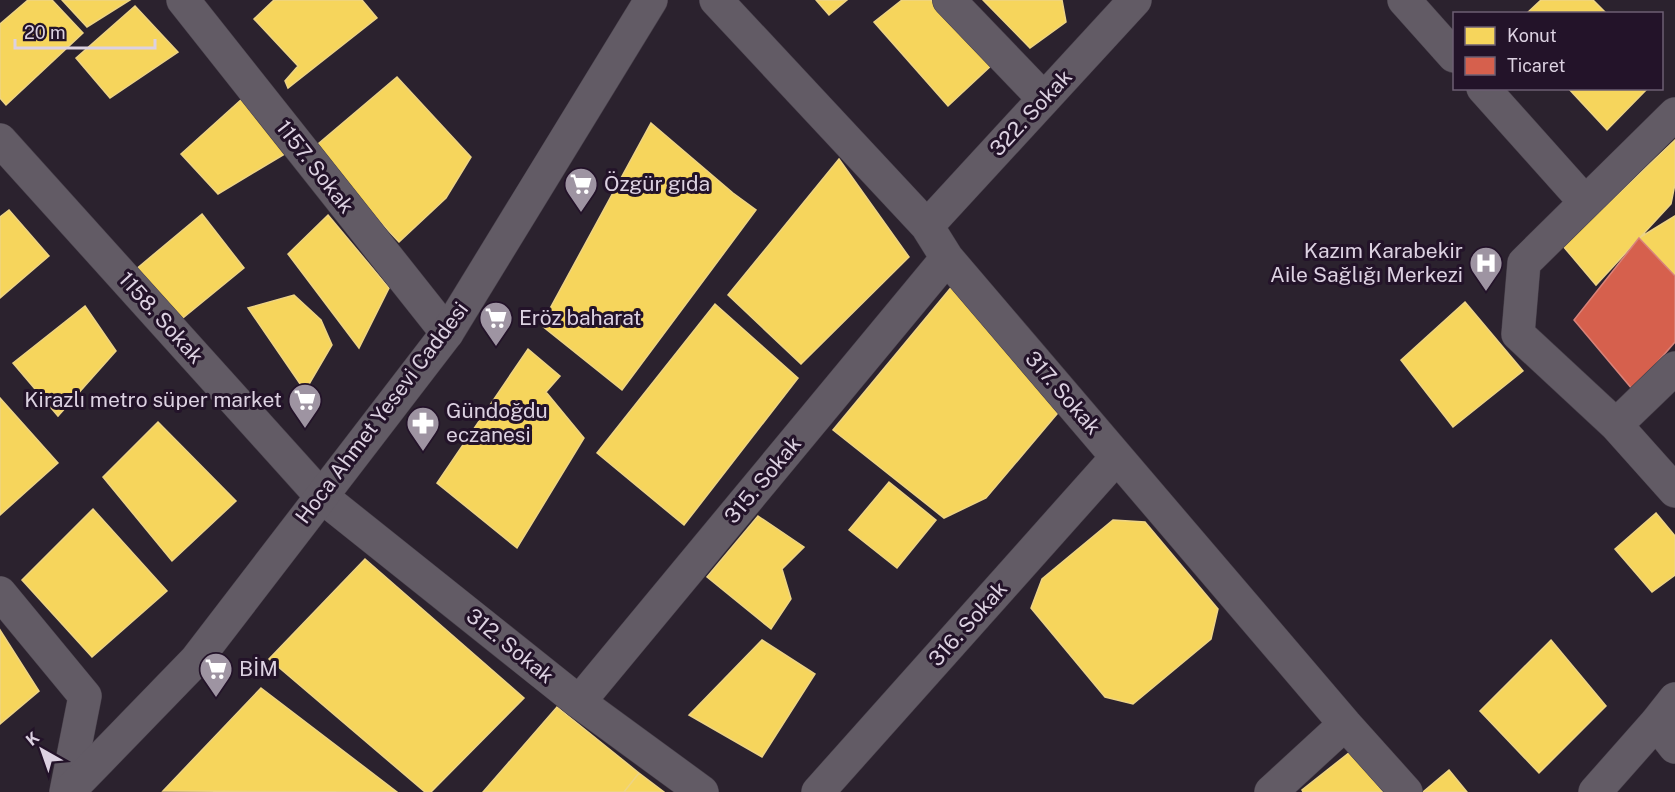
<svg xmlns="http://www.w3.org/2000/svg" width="1675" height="792" viewBox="0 0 1675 792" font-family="'Public Sans',sans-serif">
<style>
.homes{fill:#f6d55c;stroke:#eed484;stroke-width:1.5}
.shops{fill:#d6604d;stroke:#d88279;stroke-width:1.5}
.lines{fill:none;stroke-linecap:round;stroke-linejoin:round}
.street-casing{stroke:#473f4a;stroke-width:34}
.secondary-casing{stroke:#473f4a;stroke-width:34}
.street{stroke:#625b65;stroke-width:33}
.secondary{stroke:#625b65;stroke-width:33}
.labels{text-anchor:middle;stroke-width:6;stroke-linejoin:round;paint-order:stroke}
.street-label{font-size:21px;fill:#dcd1e1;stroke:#231329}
.poi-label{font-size:21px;fill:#dcd1e1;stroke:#231329;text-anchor:start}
</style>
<rect width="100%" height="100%" fill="#2b222e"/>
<path class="homes" d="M28,0H52L83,33L6,105L0,98V24Z
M62,0H130L87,27Z
M274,0H362L377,18L288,88L285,81L298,66L254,19Z
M816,0H847L829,15Z
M902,0H931L994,63L948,106L874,22Z
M983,0H1062L1066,22L1030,48Z
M1541,0H1593L1607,14H1526Z
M135,6L178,52L110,98L76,58Z
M397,77L471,157L446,198L399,242L312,149Z
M1568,88H1648L1607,130Z
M243,98L288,152L218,194L181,154Z
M651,123L733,193L756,210L622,390L541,325Z
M1675,140V184L1671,204L1596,285L1563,246Z
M839,159L909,257L801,364L728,295Z
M9,210L49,256L0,298V217Z
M202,214L244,268L178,322L135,270Z
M328,215L389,288L359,348L288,254Z
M1675,216V276L1639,238Z
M954,284L1062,408L986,498L944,518L833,430Z
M294,295L321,320L332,345L305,391L248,308Z
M1465,302L1523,371L1453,427L1401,360Z
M715,304L798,378L684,525L597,453Z
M85,306L116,351L58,416L13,363Z
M528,349L560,376L546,392L584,438L517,548L437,483Z
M0,398L58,463L0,515Z
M158,422L236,501L172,561L103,477Z
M889,482L936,520L897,568L849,530Z
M93,509L167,591L92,657L22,580Z
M1656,513L1675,536V575L1652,592L1615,549Z
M758,516L804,547L782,569L791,599L771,629L707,577Z
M1113,520L1145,522L1218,609L1211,639L1133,704L1105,697L1031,608L1042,579Z
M365,559L524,698L431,792H425L269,659Z
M0,630L39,691L0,724Z
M762,640L815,674L762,757L689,715Z
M1551,640L1606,706L1539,773L1480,711Z
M261,688L397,792L163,791Z
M557,707L639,773L624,792H483Z
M1350,752L1383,792H1303L1302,790Z
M1449,770L1467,792H1423Z
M639,773L664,792H624Z"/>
<path class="shops" d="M1639,238L1675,276V342L1633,390L1574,320Z"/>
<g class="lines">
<defs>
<path id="street" d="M183,0L447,333
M716,0L927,226L947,258L1345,724L1406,792
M949,0L1044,99
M1404,0L1454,56
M1483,88L1585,202
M1675,114L1524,263L1518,334L1616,425L1675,491
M0,140L321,496L579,702L702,792
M927,226L1135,0
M1616,425L1675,368
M0,593L85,696L66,792
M579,702L947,258
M1656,723L1675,747
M818,792L1117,457
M1271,792L1345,724
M1595,792L1656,723L1675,699"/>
<path id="secondary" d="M68,792L196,660L447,333L651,0"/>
</defs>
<use href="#street" class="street-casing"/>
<use href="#secondary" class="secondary-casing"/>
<use href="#street" class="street"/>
<use href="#secondary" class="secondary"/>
</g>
<defs>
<symbol id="supermarket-pin" viewBox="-11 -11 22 30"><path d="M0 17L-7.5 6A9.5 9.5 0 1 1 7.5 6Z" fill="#9e94a2" stroke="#231329"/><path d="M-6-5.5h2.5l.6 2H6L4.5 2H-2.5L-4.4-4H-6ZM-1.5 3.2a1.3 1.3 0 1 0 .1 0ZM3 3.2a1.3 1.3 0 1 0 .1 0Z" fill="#fff"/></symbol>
<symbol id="hospital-pin" viewBox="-11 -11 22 30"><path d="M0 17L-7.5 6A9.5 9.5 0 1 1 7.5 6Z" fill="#9e94a2" stroke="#231329"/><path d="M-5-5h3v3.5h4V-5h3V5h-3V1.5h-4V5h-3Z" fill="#fff"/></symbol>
<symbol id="pharmacy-pin" viewBox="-11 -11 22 30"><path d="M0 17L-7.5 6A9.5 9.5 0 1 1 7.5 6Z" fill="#9e94a2" stroke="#231329"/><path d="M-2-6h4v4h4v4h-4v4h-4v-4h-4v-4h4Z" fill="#fff"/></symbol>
</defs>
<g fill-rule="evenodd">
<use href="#supermarket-pin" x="562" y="165" width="38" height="52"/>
<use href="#hospital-pin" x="1467" y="244" width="38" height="52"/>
<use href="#supermarket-pin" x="477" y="299" width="38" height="52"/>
<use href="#supermarket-pin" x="286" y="381" width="38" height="52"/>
<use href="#pharmacy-pin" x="404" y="404" width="38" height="52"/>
<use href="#supermarket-pin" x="197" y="650" width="38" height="52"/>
</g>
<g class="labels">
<g class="street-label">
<text transform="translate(1031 113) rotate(-47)" y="7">322. Sokak</text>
<text transform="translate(315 167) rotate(52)" y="7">1157. Sokak</text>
<text transform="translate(161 318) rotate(48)" y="7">1158. Sokak</text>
<text transform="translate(1063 393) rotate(49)" y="7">317. Sokak</text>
<text transform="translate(382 413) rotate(-53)" y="7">Hoca Ahmet Yesevi Caddesi</text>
<text transform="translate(763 480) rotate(-50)" y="7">315. Sokak</text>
<text transform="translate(968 624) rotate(-48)" y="7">316. Sokak</text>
<text transform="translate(510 646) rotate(39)" y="7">312. Sokak</text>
</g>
<g class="poi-label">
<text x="604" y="191">Özgür gıda</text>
<text x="1463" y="258" text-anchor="end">Kazım Karabekir<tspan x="1463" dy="24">Aile Sağlığı Merkezi</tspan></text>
<text x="519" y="325">Eröz baharat</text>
<text x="282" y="407" text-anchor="end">Kirazlı metro süper market</text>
<text x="446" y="418">Gündoğdu<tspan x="446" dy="24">eczanesi</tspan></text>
<text x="239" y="676">BİM</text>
</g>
</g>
<rect x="1453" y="12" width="210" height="78" fill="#231329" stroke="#6d5f73" stroke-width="1.5"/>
<rect x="1465" y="27" width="30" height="18" fill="#f6d55c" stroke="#6d5f73" stroke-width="1.5"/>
<text x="1507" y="42" font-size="18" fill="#dcd1e1">Konut</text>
<rect x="1465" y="57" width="30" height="18" fill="#d6604d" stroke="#6d5f73" stroke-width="1.5"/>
<text x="1507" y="72" font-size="18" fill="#dcd1e1">Ticaret</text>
<g transform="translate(42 750) rotate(320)" stroke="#231329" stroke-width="4.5" paint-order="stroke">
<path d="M0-4.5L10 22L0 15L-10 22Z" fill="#dcd1e1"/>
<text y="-9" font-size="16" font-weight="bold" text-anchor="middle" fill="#dcd1e1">K</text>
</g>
<path d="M15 39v9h140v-9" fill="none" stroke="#dcd1e1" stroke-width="3"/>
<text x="24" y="39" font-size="18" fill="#dcd1e1" stroke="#231329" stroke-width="4.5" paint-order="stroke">20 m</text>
</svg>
